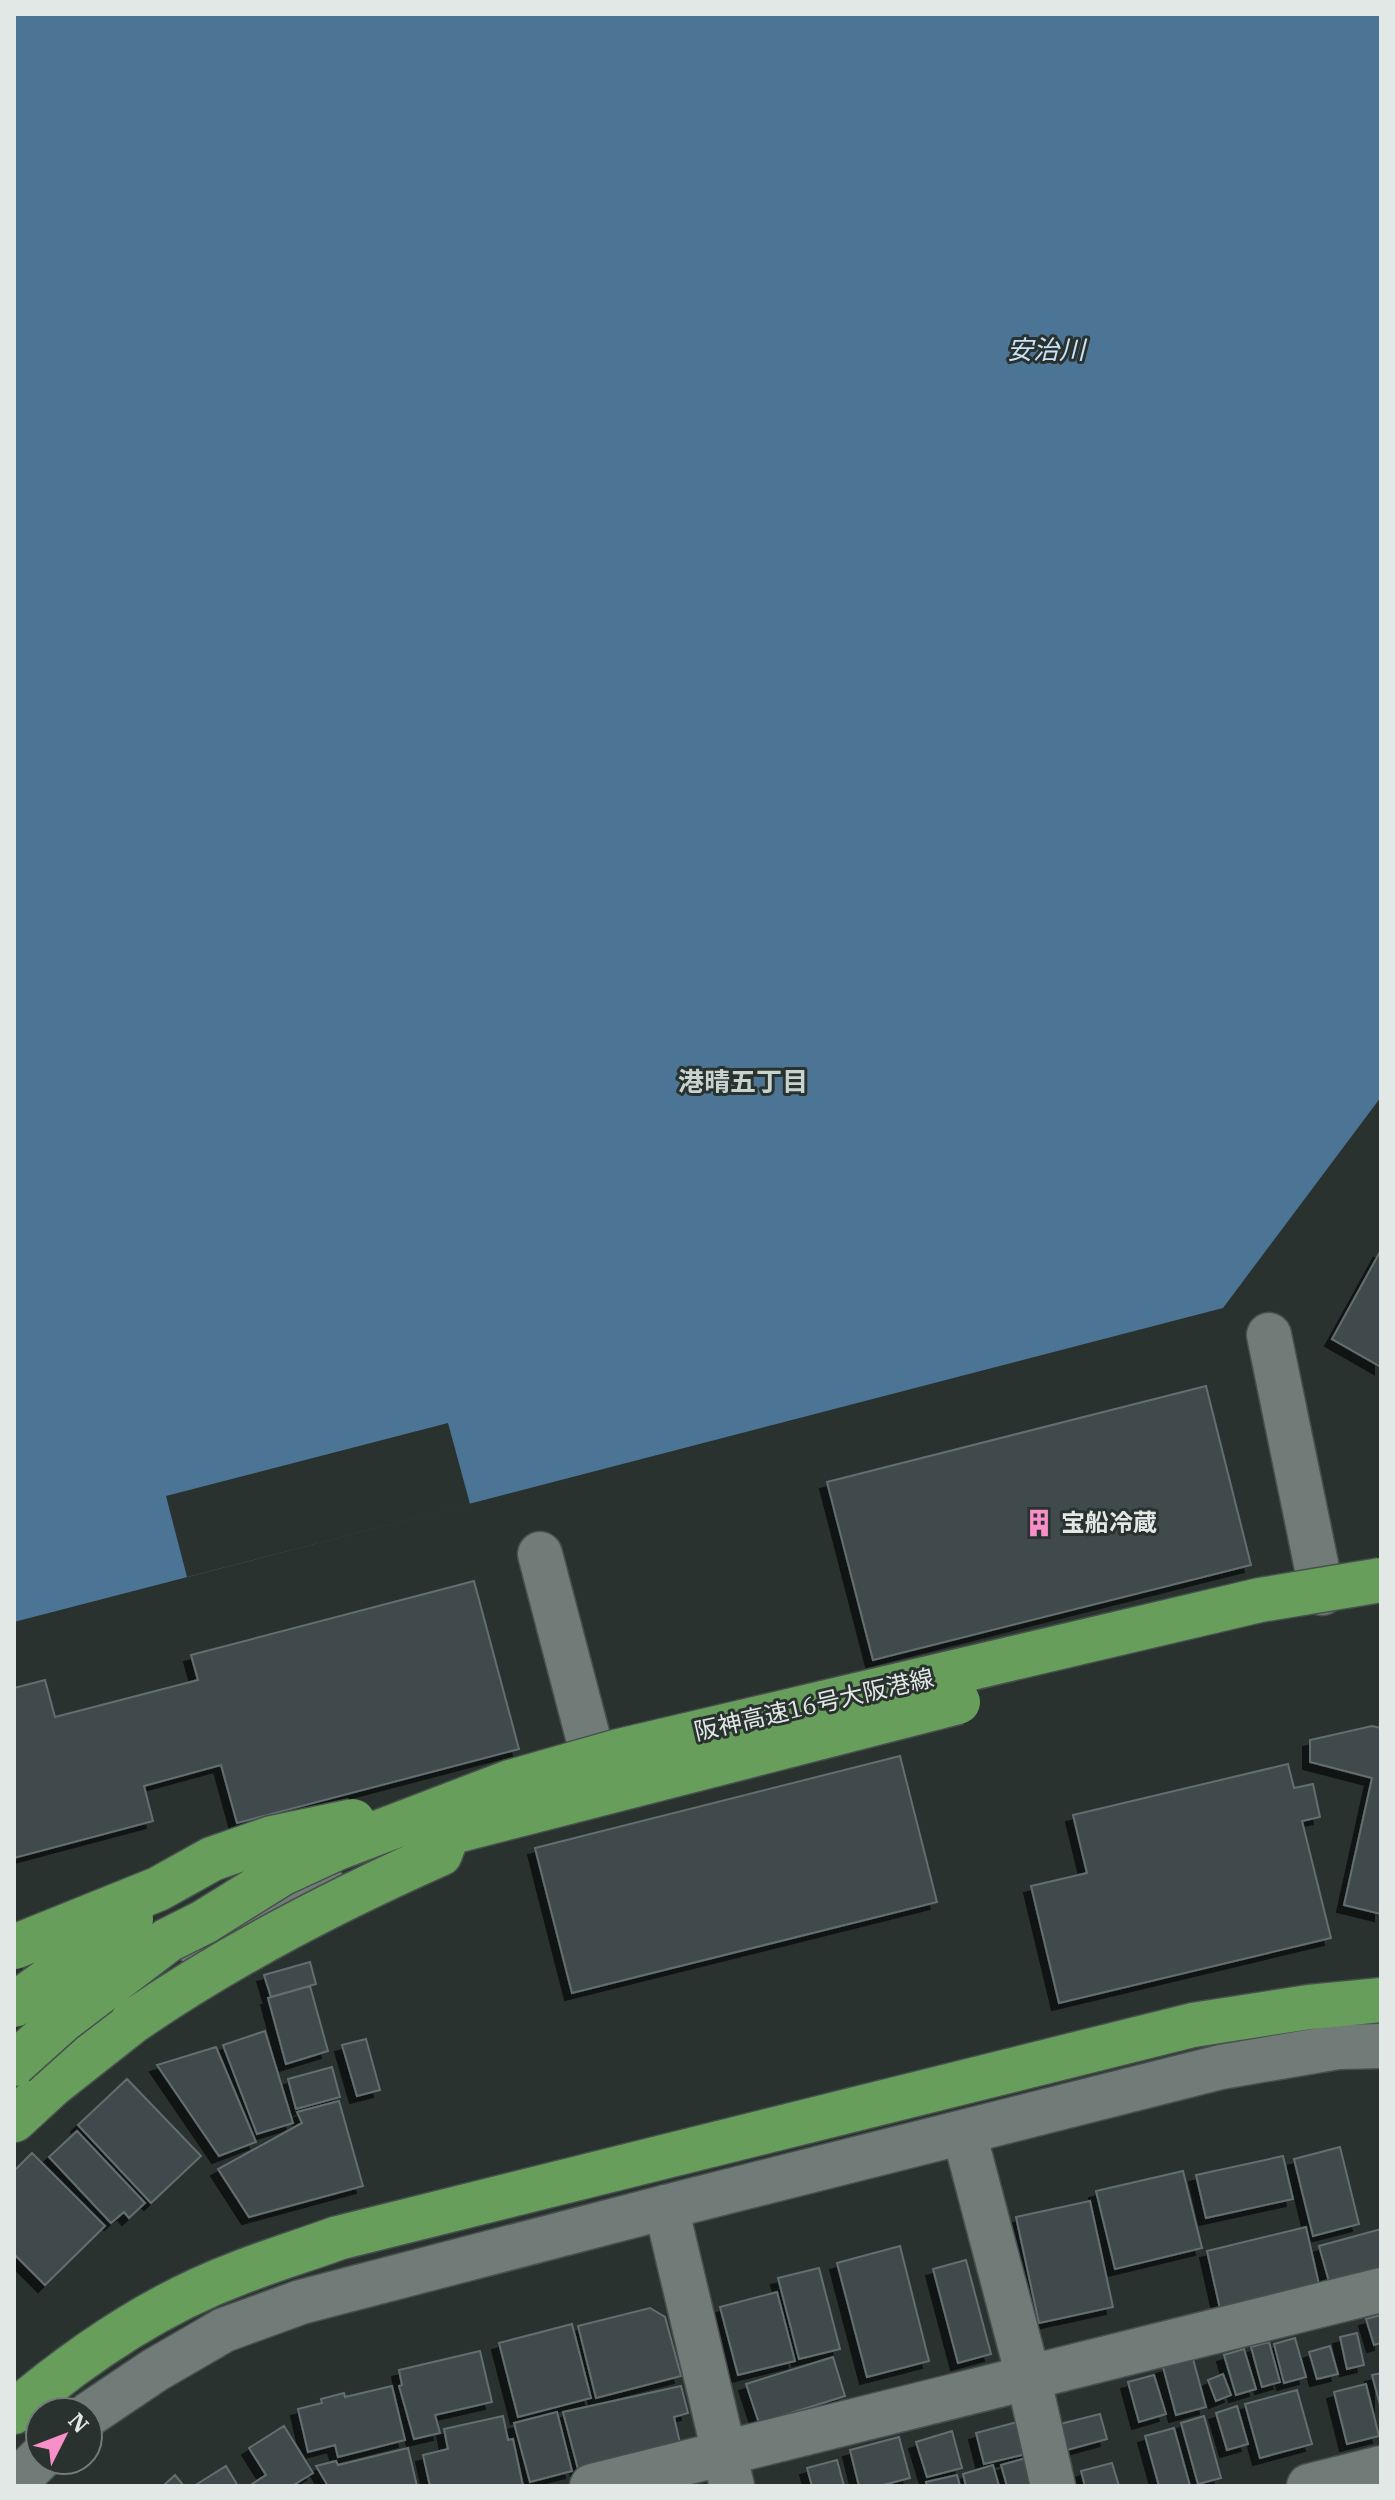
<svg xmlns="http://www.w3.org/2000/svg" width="1395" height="2500" viewBox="0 0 1395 2500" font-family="'IBM Plex Serif','Noto Sans JP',serif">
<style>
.water{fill:#4c7494}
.pier{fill:#29322f}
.building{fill:#3f494b;stroke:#636e70;stroke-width:2;filter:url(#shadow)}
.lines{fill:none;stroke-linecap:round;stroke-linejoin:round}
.minor-casing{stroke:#47504d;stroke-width:47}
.tertiary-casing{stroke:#47504d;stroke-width:47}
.motorway-casing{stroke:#47504d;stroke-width:47}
.minor{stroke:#717c78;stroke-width:44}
.tertiary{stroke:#717c78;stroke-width:44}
.motorway{stroke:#679e5b;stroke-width:44}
.motorway-bridge-casing{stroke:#47504d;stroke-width:47;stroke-linecap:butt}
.motorway-bridge{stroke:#679e5b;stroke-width:44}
.labels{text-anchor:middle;stroke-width:6;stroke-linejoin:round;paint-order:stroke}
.poi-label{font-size:24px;font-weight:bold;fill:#e2e8e6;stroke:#29322f;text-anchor:start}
.street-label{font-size:24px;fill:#e2e8e6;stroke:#29322f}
.water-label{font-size:26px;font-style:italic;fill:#c9e2f7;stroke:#29322f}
.neighbourhood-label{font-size:26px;font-weight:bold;fill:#c7d3cf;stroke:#29322f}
</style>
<defs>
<filter id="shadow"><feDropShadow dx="-7" dy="7" stdDeviation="0" flood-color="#0009"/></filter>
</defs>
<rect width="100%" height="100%" fill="#29322f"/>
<path class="water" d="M14,14H1381V1097L1223,1308L14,1622Z"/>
<path class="pier" d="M448,1423L470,1504L187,1577L166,1496Z"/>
<path class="building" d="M1381,1250V1367L1332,1339Z
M1206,1386L1251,1565L873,1660L827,1482Z
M474,1581L519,1749L237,1823L221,1765L144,1786L153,1821L14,1858V1688L45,1680L55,1717L198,1680L191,1655Z
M1372,1726L1381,1728V1914L1344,1905L1372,1778L1310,1762V1740Z
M900,1756L937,1902L572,1993L535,1848Z
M1288,1764L1294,1788L1313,1784L1320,1817L1302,1821L1331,1938L1059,2003L1031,1886L1087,1873L1073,1815Z
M310,1962L316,1984L271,1997L264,1975Z
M310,1986L328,2051L286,2064L268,1998Z
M265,2031L293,2123L257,2134L223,2045Z
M366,2039L380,2090L357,2096L342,2045Z
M216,2047L256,2142L219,2156L157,2065Z
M332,2067L340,2097L296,2109L288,2079Z
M127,2079L201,2156L151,2203L78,2125Z
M339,2101L363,2186L249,2217L218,2169L302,2123L297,2112Z
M77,2131L145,2203L129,2218L124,2212L111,2223L49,2157Z
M1340,2147L1359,2224L1313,2236L1294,2159Z
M32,2153L105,2226L45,2285L14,2254V2171Z
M1283,2156L1293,2199L1206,2218L1196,2175Z
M1183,2171L1202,2248L1115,2269L1096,2191Z
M1090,2201L1113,2307L1039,2323L1016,2217Z
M1306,2227L1320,2289L1221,2313L1207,2251Z
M1381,2229V2270L1330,2285L1319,2246Z
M900,2246L929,2361L867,2377L837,2263Z
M966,2260L991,2354L958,2363L933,2269Z
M819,2268L840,2349L799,2359L778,2278Z
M777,2292L795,2361L738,2375L720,2307Z
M650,2308L665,2317L681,2376L596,2398L578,2326Z
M1381,2315V2343L1374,2345L1366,2319Z
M572,2324L591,2398L518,2417L499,2343Z
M1357,2333L1364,2365L1347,2369L1340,2337Z
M1295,2338L1306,2377L1284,2383L1274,2344Z
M1269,2342L1280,2382L1262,2387L1251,2347Z
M1330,2346L1338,2374L1317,2379L1309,2352Z
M1244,2349L1256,2389L1236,2395L1224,2355Z
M480,2351L492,2402L435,2415L440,2433L414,2439L399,2386L402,2385L399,2370Z
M833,2357L845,2396L759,2423L746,2384Z
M1193,2359L1206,2407L1176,2415L1163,2367Z
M1381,2373V2409L1372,2375Z
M1223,2374L1231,2395L1216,2401L1208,2380Z
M1154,2375L1166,2414L1139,2422L1128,2382Z
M1366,2384L1379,2436L1347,2444L1334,2392Z
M392,2386L405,2440L338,2457L335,2445L308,2452L298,2409L322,2403L321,2399L344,2393L345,2397Z
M681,2386L688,2413L674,2417L680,2443L578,2469L563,2412Z
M1297,2390L1312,2444L1260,2458L1245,2404Z
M1237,2406L1248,2444L1227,2450L1216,2413Z
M557,2412L572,2471L530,2482L514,2423Z
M1100,2414L1107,2439L1067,2450L1060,2424Z
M503,2416L508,2440L513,2439L523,2486H430L423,2455L448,2449L444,2429Z
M1204,2416L1221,2478L1198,2484L1181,2423Z
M1021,2421L1030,2453L984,2464L976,2433Z
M284,2426L313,2473L292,2486H249L266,2475L249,2448Z
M1174,2428L1190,2486H1159L1145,2436Z
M952,2431L962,2468L927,2477L916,2442Z
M899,2437L910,2478L879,2486H859L850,2450Z
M408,2448L417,2486H328L316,2466L336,2461L338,2465Z
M1026,2458L1034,2486H1007L1001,2465Z
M837,2460L844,2486H812L807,2468Z
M1112,2463L1119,2486H1085L1081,2471Z
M993,2465L999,2486H966L963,2474Z
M226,2466L238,2486H198L197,2484Z
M175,2475L184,2486H163Z
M957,2475L960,2486H927L926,2482Z"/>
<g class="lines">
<defs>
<path id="minor" d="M1269,1335L1322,1593
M540,1554L600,1783
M194,1942L327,1890
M964,2133L1028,2376L1053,2486
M666,2207L732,2486
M592,2486L1381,2290
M1309,2486L1381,2468"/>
<path id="tertiary" d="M88,2415L155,2370L224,2330L301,2302L666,2207L1221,2067L1338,2047L1381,2046
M14,2484L40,2458"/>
<path id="motorway" d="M14,2120L52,2085L132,2022
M14,2412C81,2355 156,2304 239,2273C272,2260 305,2250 338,2238L1193,2025L1309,2007L1381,2000"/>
</defs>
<use href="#minor" class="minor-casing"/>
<use href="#tertiary" class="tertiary-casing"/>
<use href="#motorway" class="motorway-casing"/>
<use href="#minor" class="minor"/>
<use href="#tertiary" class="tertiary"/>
<use href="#motorway" class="motorway"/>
<defs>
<path id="motorway-bridge" d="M444,1834L958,1702
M14,1947L158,1889L212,1859L272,1838L353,1821
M14,2005L131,1919
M132,2022C229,1955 332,1902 440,1854L450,1827L466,1820
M14,2064L63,2020L168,1940L204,1922L281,1874L335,1849L510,1782L619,1751L1260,1600L1381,1580"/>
</defs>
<use href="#motorway-bridge" class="motorway-bridge-casing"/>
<use href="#motorway-bridge" class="motorway-bridge"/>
</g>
<defs>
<symbol id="building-bare" viewBox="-9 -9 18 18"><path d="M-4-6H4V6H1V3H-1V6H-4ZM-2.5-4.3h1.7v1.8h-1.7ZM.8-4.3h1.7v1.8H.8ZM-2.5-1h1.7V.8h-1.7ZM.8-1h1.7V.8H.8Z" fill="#f98fc9" stroke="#29322f" stroke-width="2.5" paint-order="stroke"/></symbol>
</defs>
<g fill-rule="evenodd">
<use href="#building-bare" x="1019" y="1503" width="40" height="40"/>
</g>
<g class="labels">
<g class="poi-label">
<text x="1061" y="1531">宝船冷蔵</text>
</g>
<g class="street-label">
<text transform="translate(814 1705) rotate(-13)" y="8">阪神高速16号大阪港線</text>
</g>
<g class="water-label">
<text x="1046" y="359">安治川</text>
</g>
<g class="neighbourhood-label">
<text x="743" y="1091">港晴五丁目</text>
</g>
</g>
<rect width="1395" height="2500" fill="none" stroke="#e2e8e6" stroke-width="32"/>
<g transform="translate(64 2436) rotate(48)"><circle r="38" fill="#29322f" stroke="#737b78" stroke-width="2"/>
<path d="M0-6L14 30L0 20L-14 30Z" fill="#f98fc9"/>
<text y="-12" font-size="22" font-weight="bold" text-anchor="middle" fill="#e2e8e6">N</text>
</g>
</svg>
